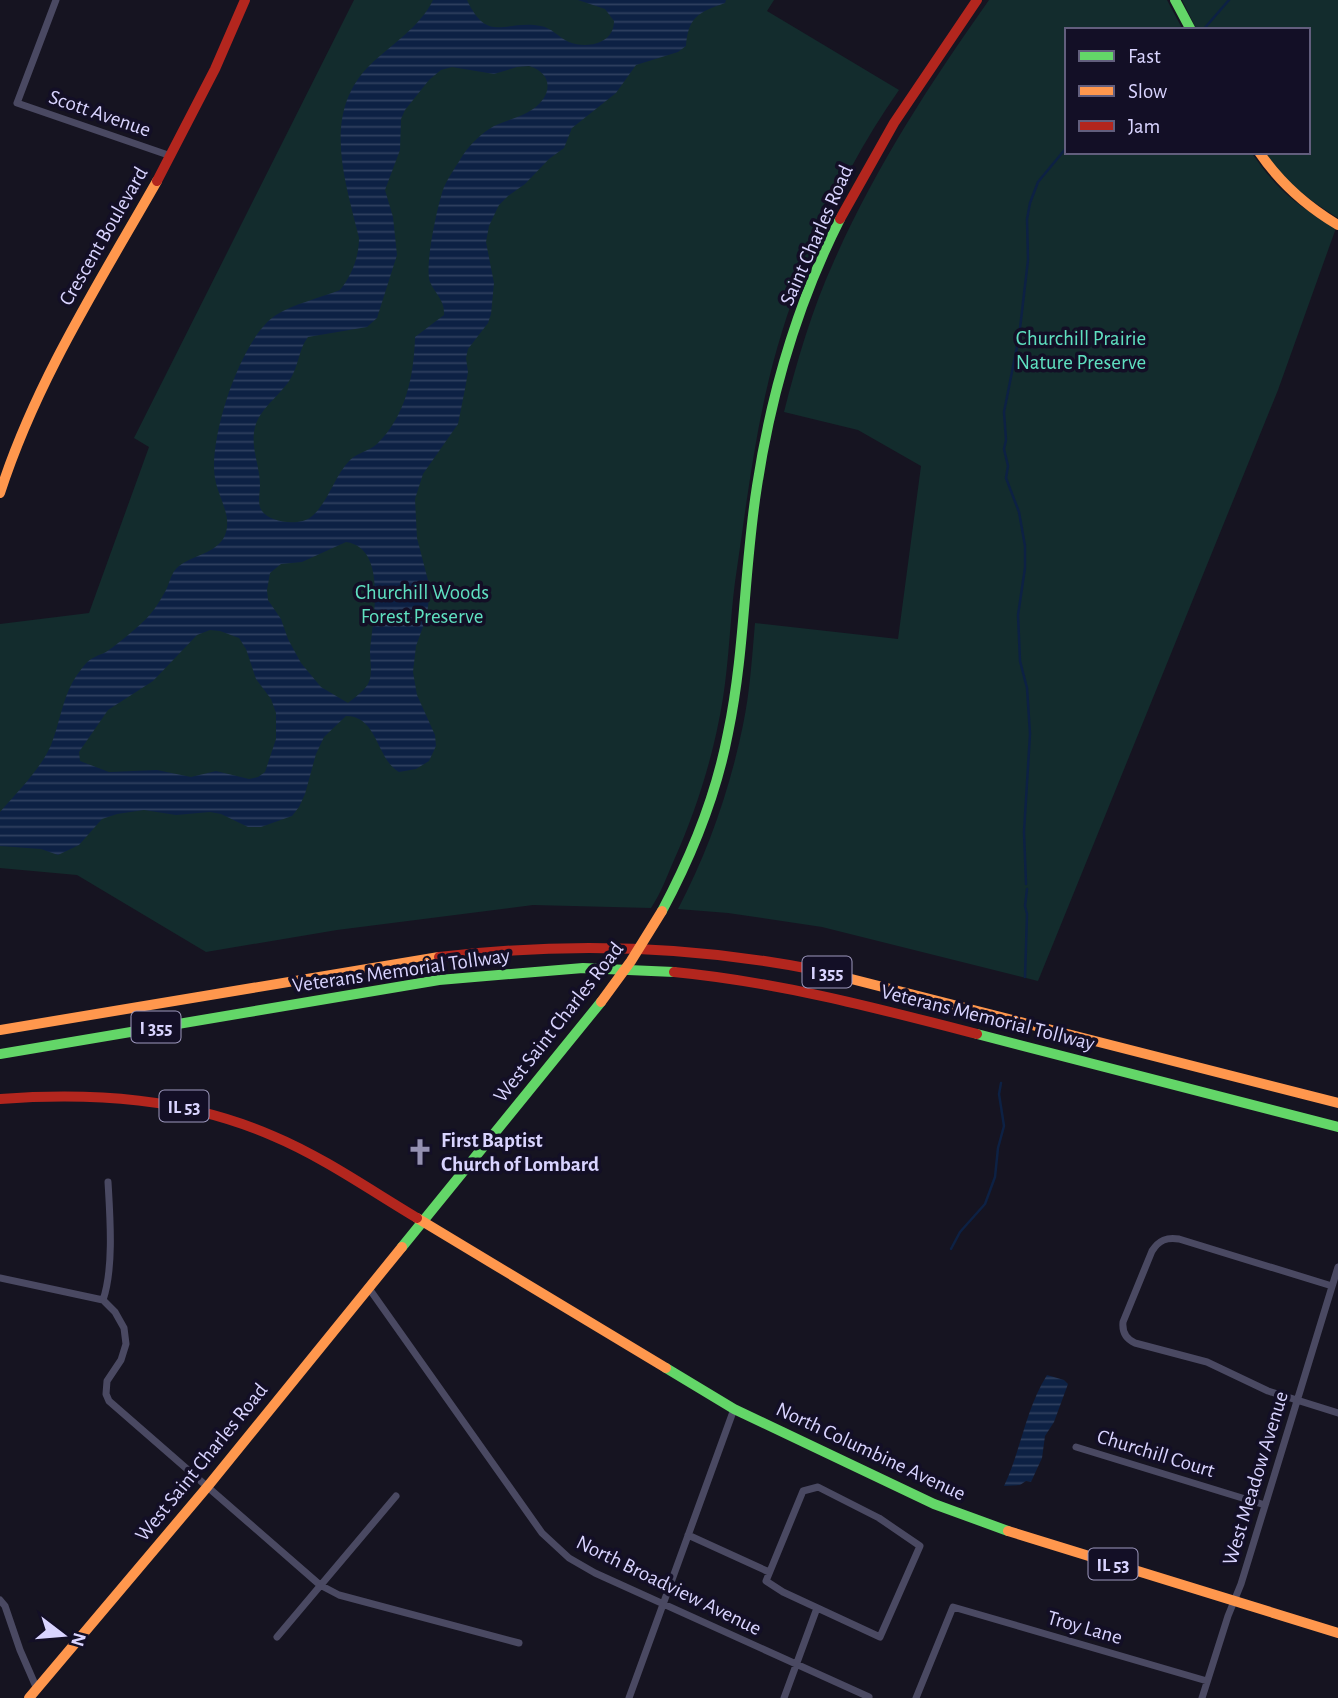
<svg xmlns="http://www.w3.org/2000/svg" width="1338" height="1698" viewBox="0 0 1338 1698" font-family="'Alegreya Sans',sans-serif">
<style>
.park{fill:#132c2d}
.water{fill:url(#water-rules);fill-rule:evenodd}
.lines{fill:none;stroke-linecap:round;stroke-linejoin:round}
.stream{stroke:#0d2144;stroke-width:2.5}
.street{stroke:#4a4962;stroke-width:7}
.fast{stroke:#63d668;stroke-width:10}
.slow{stroke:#ff974d;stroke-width:10}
.jam{stroke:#b3261e;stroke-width:10}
.slow-bridge{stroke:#ff974d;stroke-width:10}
.labels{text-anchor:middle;stroke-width:7;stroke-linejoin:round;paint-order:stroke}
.shield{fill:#130f26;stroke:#9e99be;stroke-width:2}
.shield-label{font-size:19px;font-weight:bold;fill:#d9d4ff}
.street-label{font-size:21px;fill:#d9d4ff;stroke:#130f26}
.park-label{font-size:21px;fill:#5fe0c0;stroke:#130f26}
.poi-label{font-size:21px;font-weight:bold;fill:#d9d4ff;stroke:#130f26;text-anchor:start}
</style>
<defs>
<pattern id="water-rules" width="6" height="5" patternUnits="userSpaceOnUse" patternTransform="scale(1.75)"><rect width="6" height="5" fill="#0d2144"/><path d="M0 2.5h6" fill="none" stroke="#304060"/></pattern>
</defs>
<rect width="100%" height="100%" fill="#161421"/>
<path class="park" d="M354,0H774L767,11L899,90C840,174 793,280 769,379C753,445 745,515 735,582C730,621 729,660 723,698C714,754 697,809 674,860C667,876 661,893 651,908L533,905L337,930L206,952L77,875L0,868V624L89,613L149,447L134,438Z
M989,0H1167L1183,30H1067V152H1251C1279,192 1295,204 1336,228L1278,390L1038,981L822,927L728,913L678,909C708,852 730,789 743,725C750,692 752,657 755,623L898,639L921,466L858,430L784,412C797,361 812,309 834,261C875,168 931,82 989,0Z
M1182,0H1338V218C1310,201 1283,181 1265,152H1308V30H1197Z"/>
<path class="water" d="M433,0H467C488,45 505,19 541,26C552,28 558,37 569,42C587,49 614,44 614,21L605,9L578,0H726L725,3C699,12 688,17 686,46L678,52L636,65L616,93L572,128L564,148L549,159L525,184L508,196L499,205L489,226L486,242L494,283L491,314L488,323L468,349L466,358L468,372L465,389L458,424L423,474L415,499L417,538L430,588L427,616L416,646L413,672L417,695L435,735L436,746L429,761L416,769L399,772C376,759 378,716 346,716L324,737L316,754L305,794L299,807L292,816L261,827H248L221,814L210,812L176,815L144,810L117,814L102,819L79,845L58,855L41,849L0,846V812C18,791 40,770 51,745C61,720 63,692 80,671C88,660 91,658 104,653C111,650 139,626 145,620C154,611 160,601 166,590C169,584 171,575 175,570C187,556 213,555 223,539C235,519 218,498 215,478C208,439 241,337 276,315C294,304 319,298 340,290C352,275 359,257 359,238C345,180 321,113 370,65C392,44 420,27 433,0ZM529,66C553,73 553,95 533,109C522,117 507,120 494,126C482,133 471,143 463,155C457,165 449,176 444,187C438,203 424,266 430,282C435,294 445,300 444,315L415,337C414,375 406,416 377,444C369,451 357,453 350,460C334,476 329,502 311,517C300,526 270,523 262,511C257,505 260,493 260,485C260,466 250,447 255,427C261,406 283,394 292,376C299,363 299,349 308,337L367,327L377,318L397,255L393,217L385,190L400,150L401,119L405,110L429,80L441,70L452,67L494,74L517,67ZM346,542C389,548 372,623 370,651C370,661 373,675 368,684C364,691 354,698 348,703L321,687L301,663L288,639L281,619L268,600L267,590L270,573L281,564L302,562ZM210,630L220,631L239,638L246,649L256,679L271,699L276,713V739L265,772L258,777L249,779L216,771L191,777L157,770L109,772L80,761L79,752L108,710L153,681L197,635Z
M1047,1375L1064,1380L1068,1384L1054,1422L1045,1436L1042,1458L1031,1482L1026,1481L1020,1485L1004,1486C1021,1450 1026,1408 1047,1375Z"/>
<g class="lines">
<path class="stream" d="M1203,30L1229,0
M1026,884L1024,832L1030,734L1027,688L1020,661L1018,615L1025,568V546L1019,512L1006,478L1008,466L1004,449L1006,440L1004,412L1019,337L1028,260L1027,219L1030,203L1038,182L1067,147
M1025,977L1027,914L1025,906L1027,889
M951,1249L960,1232L985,1204L995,1177L998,1148L1004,1126L999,1094L1001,1083"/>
<path class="street" d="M56,0L17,103L171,156
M0,1278L103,1300L115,1312L124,1328L126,1344L121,1360L107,1381L106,1394L109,1401L320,1585L339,1595L519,1643
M1332,1286L1179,1239C1167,1237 1159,1240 1152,1251L1123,1322C1122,1332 1126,1339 1135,1343L1207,1362L1268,1391L1338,1413
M368,1287L542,1533L569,1558L595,1573L869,1697
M103,1300C114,1268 110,1216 108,1182
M1076,1447L1265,1505
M818,1487L879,1518L920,1546L880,1637L783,1592L766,1581L803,1491Z
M688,1535L769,1572
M0,1600L5,1606L20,1650L37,1689
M277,1637L396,1496
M629,1698L734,1409
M784,1698L817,1608
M916,1698L953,1607L1207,1681
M1202,1698L1228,1616L1241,1584L1338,1267"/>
<path class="fast" d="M1175,0L1191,30
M662,911C692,855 716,796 728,733C745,652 744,568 757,486C771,394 798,302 840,219
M977,1034L1338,1127
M0,1054L439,980L583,968L674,972
M402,1247L601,1002
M666,1368L734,1409L934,1504L1008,1531"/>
<path class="slow" d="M1259,152C1280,183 1306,206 1338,225
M0,493C36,381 99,283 157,181
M816,970L1338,1103
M0,1030L439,957
M417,1218L666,1368
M1008,1531L1338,1633
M29,1698L208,1486L402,1247"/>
<path class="jam" d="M157,181L215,69L245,0
M840,219L894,123L977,0
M439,957C566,942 690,945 816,970
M674,972C778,982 877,1008 977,1034
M0,1099C93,1092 186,1098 273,1136C323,1157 370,1190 417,1218"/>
<path class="slow-bridge" d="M601,1002L631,961L662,911"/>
</g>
<defs>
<symbol id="church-bare" viewBox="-9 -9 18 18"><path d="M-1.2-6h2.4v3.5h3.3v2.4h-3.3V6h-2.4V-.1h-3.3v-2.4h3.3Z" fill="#9591b1" stroke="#130f26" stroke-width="2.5" paint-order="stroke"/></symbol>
</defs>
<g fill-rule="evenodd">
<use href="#church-bare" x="401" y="1133" width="38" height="38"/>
</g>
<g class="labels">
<g class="shield">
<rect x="802.5" y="956.5" width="49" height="31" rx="5"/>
<rect x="131.5" y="1011.5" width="49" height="31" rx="5"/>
<rect x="159.5" y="1090.5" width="49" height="31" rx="5"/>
<rect x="1088.5" y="1548.5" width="49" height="31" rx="5"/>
</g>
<g class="shield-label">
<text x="827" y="979">I 355</text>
<text x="156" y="1034">I 355</text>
<text x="184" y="1113">IL 53</text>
<text x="1113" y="1571">IL 53</text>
</g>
<g class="street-label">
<text transform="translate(100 113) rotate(19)" y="7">Scott Avenue</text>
<text transform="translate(816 235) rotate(-66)" y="7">Saint Charles Road</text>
<text transform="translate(103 236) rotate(-60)" y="7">Crescent Boulevard</text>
<text transform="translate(401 970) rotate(-8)" y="7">Veterans Memorial Tollway</text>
<text transform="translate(988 1017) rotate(14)" y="7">Veterans Memorial Tollway</text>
<text transform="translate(558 1022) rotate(-52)" y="7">West Saint Charles Road</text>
<text transform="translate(871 1451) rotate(25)" y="7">North Columbine Avenue</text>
<text transform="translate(1156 1453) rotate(17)" y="7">Churchill Court</text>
<text transform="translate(201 1462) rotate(-51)" y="7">West Saint Charles Road</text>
<text transform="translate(1255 1478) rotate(-73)" y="7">West Meadow Avenue</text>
<text transform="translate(669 1585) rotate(26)" y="7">North Broadview Avenue</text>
<text transform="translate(1085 1627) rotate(16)" y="7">Troy Lane</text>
</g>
<g class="park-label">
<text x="1081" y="345">Churchill Prairie<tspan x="1081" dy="24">Nature Preserve</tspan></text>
<text x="422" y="599">Churchill Woods<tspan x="422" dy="24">Forest Preserve</tspan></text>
</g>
<g class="poi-label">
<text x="441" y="1147">First Baptist<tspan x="441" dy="24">Church of Lombard</tspan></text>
</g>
</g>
<rect x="1065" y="28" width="245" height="126" fill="#130f26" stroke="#625e7d" stroke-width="2"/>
<rect x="1079" y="51" width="35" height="10" fill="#63d668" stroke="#625e7d" stroke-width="2"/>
<text x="1128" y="63" font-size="21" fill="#d9d4ff">Fast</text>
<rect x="1079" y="86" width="35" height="10" fill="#ff974d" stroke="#625e7d" stroke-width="2"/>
<text x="1128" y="98" font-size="21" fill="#d9d4ff">Slow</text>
<rect x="1079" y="121" width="35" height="10" fill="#b3261e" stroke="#625e7d" stroke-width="2"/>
<text x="1128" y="133" font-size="21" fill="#d9d4ff">Jam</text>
<g transform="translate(63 1635) rotate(106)" stroke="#130f26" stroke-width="5" paint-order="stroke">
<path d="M0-5L12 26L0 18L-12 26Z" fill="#d9d4ff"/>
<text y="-10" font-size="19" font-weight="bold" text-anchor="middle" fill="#d9d4ff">N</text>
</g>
</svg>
